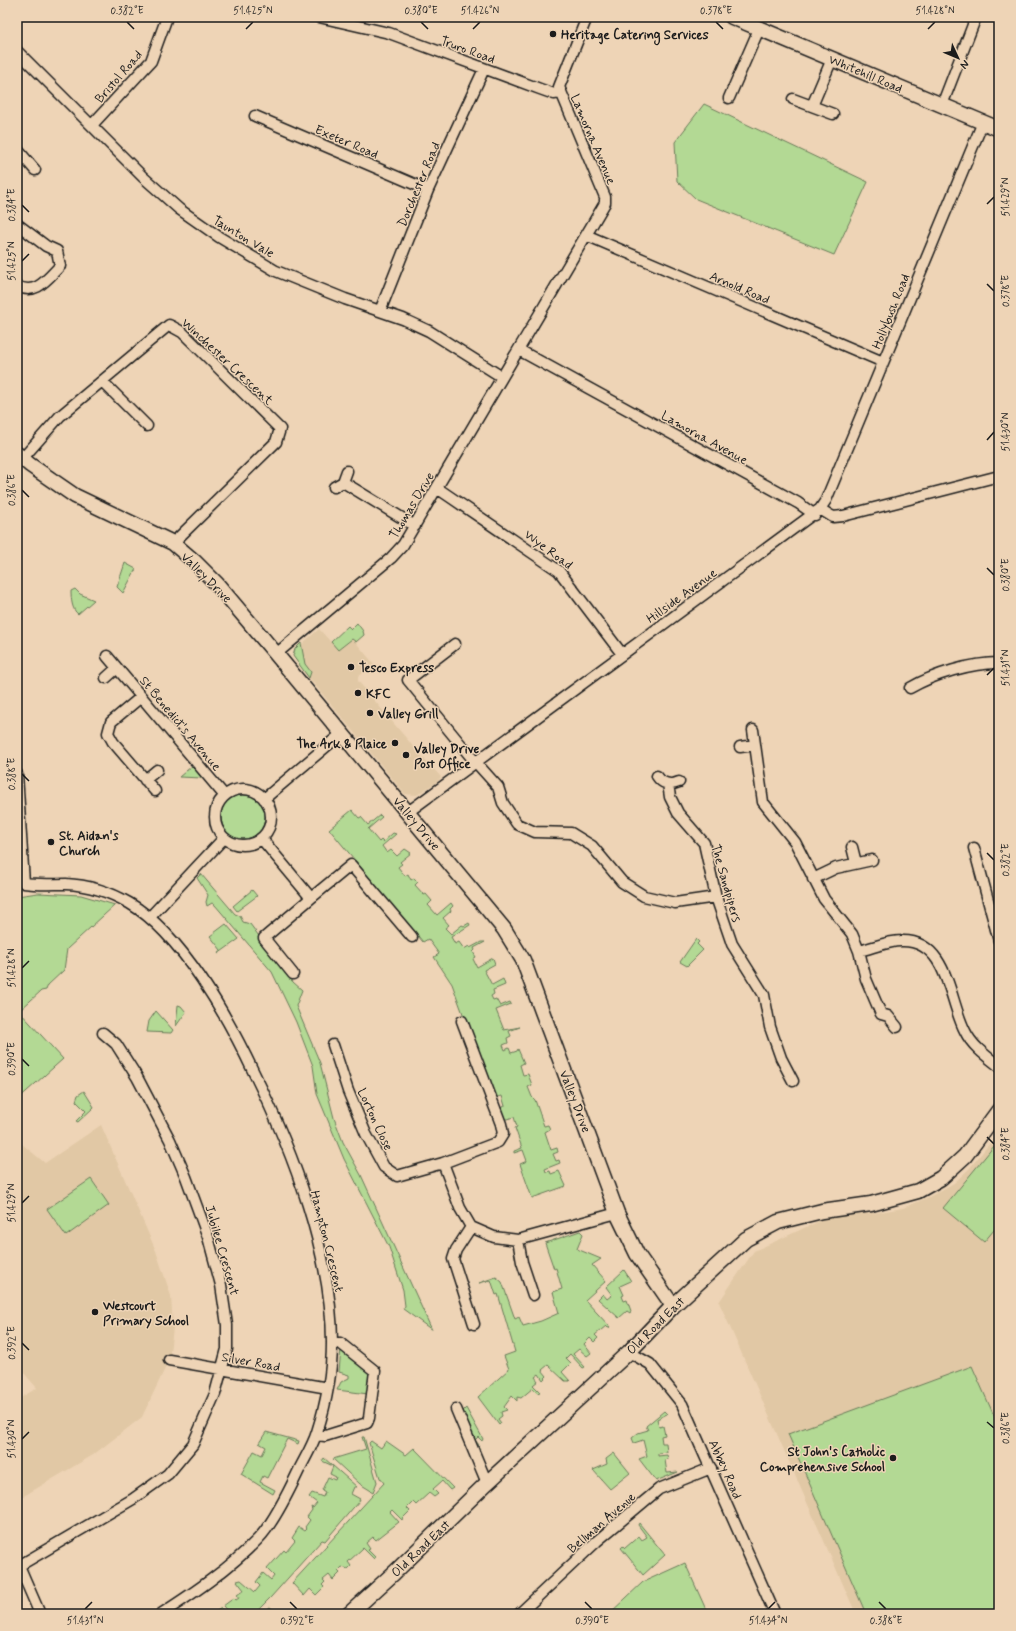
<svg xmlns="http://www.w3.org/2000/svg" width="1016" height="1631" viewBox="0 0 1016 1631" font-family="Mynerve,sans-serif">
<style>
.built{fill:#e1c8a5}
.green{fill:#b3d994;stroke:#687a58}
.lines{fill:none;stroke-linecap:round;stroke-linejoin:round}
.street-casing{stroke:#1c1c1c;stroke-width:13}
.secondary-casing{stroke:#1c1c1c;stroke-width:17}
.street{stroke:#eed4b6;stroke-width:10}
.secondary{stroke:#eed4b6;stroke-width:14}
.ticks{fill:none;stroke:#1c1c1c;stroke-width:1.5}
.poi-dot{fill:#1c1c1c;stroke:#eed4b6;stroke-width:1.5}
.labels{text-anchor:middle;stroke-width:3;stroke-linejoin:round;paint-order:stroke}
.poi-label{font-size:13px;font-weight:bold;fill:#1c1c1c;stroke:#eed4b6;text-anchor:start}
.street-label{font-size:13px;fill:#1c1c1c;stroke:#eed4b6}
.neatline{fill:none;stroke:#1c1c1c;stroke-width:1.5}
.ticks-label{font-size:10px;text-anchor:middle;fill:#1c1c1c}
</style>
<rect width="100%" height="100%" fill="#eed4b6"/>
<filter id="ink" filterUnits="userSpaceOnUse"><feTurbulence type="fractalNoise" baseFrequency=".025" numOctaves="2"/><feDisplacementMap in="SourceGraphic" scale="8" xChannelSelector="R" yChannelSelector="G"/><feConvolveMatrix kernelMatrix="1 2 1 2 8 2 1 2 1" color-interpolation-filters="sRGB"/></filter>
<g filter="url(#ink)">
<path class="built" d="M319,629L338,650L353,639L374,664L358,677V681L417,751L441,777L438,781L417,795L405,794L305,673L294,658V651Z
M101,1125L156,1251L171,1296L173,1328L169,1360L142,1417L93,1455L17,1500V1400L37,1388L17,1365V1140L45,1163Z
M999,1132V1614H856L719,1302L754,1251L826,1218L874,1213L903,1208L929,1197L954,1183L969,1169Z"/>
<path class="green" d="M704,104L868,182L834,255L696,199L677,181L675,142Z
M125,563L136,569L123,593L117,587Z
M75,589L80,594L94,600L78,614C72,610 71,599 71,591Z
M357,623L363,631L364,635L356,642L352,639L338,650L331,642L348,626L351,629Z
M301,643L305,664L311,672L309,678L293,656L295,649Z
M192,766L202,778L179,777Z
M221 817a22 22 0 1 1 44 0a22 22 0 1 1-44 0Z
M352,810L359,818L361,817L368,825L380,815L382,817L368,829L379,842L381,840L383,842L393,833L396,834L382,846L387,853L391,850L397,856L405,849L411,853L400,862L402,864L398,867L405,876L408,874L411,880L414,878L418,882L415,885L424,895L426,894L432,901L428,905L437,915L451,903L453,906L450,909L451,911L443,918L449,925L445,928L451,934L462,925L464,926L469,923L470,925L451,937L455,944L459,942L464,949L469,946L470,948L481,942H485L474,948L475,950L473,952L476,957L473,959L477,967L493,958L495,964L484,970L492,985L503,979L505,985L493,990L494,994L491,996L493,1000L496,999L500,1006L510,1002L511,1004L496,1010L504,1030L520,1027L509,1031L511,1036L507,1038L508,1043L503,1045L505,1050L509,1048L511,1053L517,1051L518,1049L524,1063L520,1065L523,1075L528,1074L532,1085L528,1087L532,1097L535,1100L544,1126L548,1125L550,1129L545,1132L551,1150L557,1148L558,1152L553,1154L556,1161L559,1160L560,1163L545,1169L546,1172L550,1171L551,1174L559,1171L566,1186L532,1198L520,1164L527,1161L523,1150L514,1153V1151L522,1148L515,1128L517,1127L514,1117L503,1120L499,1109L505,1106L502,1096L494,1098L452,984L434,957L439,954L428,939L423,942L329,829Z
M201,874L235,914L240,916L243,922L250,924L293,982L302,990L296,1006L320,1063L334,1118L343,1142L361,1175L432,1330L403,1309L405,1306L403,1290L389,1247L344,1159L317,1094L313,1066L296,1022L272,972L215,905L212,903L207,906L206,902L208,895L197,878Z
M252,890L257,896L237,911L233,906Z
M38,893L81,895L115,905L67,949L64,970L48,985L46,990L41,991L19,1011L63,1059L17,1100V896Z
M226,924L239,939L218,954L221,950L210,936Z
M696,939L699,942L697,944L703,950L687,966L680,962Z
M178,1005L181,1006L186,1012L176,1026Z
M156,1011L173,1030L171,1033L147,1032L149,1021Z
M84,1091L94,1107L78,1122L76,1121L86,1111L76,1101L78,1095Z
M999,1140V1224L984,1242L943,1208Z
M91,1179L109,1205L66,1236L47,1209Z
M580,1231L583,1234L577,1249L601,1259L592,1265L606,1281L585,1300L610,1327L608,1328L606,1326L595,1335L598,1338L594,1342L590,1338L584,1344L591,1353L587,1356L579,1349L573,1354L585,1367L583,1368L570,1354L566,1358L571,1363L562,1372L570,1381H565L548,1365L542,1370L547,1376L543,1380L539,1374L535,1377L538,1381L533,1385L540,1392L537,1393L533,1388L521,1398L517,1397V1401L512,1396L504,1407L507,1410L501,1412L502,1416L498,1419L501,1423L499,1425L478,1397L509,1369L504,1356L515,1352L498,1294L496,1295L491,1280L479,1283L496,1277L502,1282L515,1319L519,1317L523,1326L541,1321L559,1313L553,1292L562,1289L556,1268L554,1269L545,1243Z
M624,1270L631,1281L620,1286L624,1295L622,1296L624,1301L627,1300L631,1311L630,1313L627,1311L619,1318L598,1299L603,1294L607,1299L612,1295L606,1287Z
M341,1348L371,1371L368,1394L337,1390L341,1382L349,1378V1375L339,1372Z
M972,1366L999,1427V1614H866L788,1434Z
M466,1408L483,1439L482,1441L478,1437L475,1440L479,1445L478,1446L480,1449L477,1452L462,1412Z
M664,1411L667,1414L657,1419L659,1427L663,1426L665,1435L661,1436L662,1443H666L667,1452L658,1453V1456L667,1455L668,1459L665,1460L667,1473L678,1472L656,1481L639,1459L647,1456L643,1440L634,1443L632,1438L638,1433L648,1430L646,1426Z
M266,1432L299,1441L298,1444L287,1439L267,1478L263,1476L260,1482L275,1490L273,1494L241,1474L254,1451L262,1455L266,1447L259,1443Z
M362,1437H364L377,1482L373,1492L360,1484L333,1459L366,1449Z
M371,1441L381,1448L386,1441L406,1455L414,1448L453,1488L450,1490L442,1481L433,1489L438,1494L434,1497L429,1493L416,1505L413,1502L407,1508L410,1511L403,1518L402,1520L392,1510L390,1512L399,1522L376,1540L373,1537L366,1543L370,1549L368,1550L375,1557L374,1559L363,1548L348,1562L351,1566L348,1569L342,1567L338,1571L340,1573L333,1580L329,1575L323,1580L325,1582L322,1585L324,1587L316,1595L310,1589L304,1596L292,1583L384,1483L380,1478L369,1443Z
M614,1453L630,1473L610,1489L593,1470L607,1464L606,1459Z
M324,1458L357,1487H354L351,1494L360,1499L359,1501L325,1541L322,1540L271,1597L254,1614H213L221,1608L226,1614L228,1612L223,1606L234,1598L236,1600L239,1598L237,1595L244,1590L237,1581L241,1580L255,1592L260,1586L256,1582L263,1573L271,1580L274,1576L267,1569L284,1550L286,1552L295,1541L292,1538L299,1527L305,1531L307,1529L305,1527L310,1520L307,1517L312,1510L311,1507L313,1508L317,1503L309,1497L312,1493L323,1497L325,1492L322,1490L328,1477L335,1480L336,1477L330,1474L333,1466L322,1461Z
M639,1523L665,1555L643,1575L621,1548L623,1546L625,1548L639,1536L642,1540L647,1537L638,1525Z
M685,1563L708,1614H609L643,1582Z
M270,1607L278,1614H261Z"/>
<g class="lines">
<defs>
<path id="street" d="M319,17L389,33L540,89L554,94L560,93
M17,51L143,177L179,209L219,237L276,271L345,299L403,319L429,331L502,377
M729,98L759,29
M793,99L833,114
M942,105L976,17
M812,106L832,59
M255,116L428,190
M92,125L151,61L167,17
M17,149L35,170
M17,224L46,246L57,251L60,266C47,279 36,296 17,286
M586,235L883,362
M380,311L428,190L484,69
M519,350L798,503L815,515
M102,381L147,426
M22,459L60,416L169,325L171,326L182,332L280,429L276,442L173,543
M343,482L415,526
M334,487L343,482L347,471
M437,488L559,571L622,654
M820,509L826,500L983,122
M455,644L408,680L471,757L498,787L503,803L517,824L535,832L571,833L592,846L622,882L644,896L675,903L716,897
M276,654L391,558L403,545L605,203V197L559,87L587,17
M107,656L224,795
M106,678L117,668
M910,688C934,674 971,663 999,663
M141,697L111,722L108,733L113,742L155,791
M753,730L763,802L795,842L824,899L852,934L859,951L866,979L881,1014L888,1016L897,1027
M740,747L755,745
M17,774L24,883
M657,776C662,784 670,786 679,782
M145,780L157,770
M668,784L670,797L678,813L704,843L716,897L732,944L764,995L770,1027L781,1058L793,1081
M215 817a28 28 0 1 1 56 0a28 28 0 1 1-56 0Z
M264,799L341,734
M408,812L820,509L833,517L843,516L999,476
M261,838L311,898L264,938L293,974
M852,847L856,863
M974,848L999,941
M813,879L836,868L872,860
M24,883C38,885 52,884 66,884C89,885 110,892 129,903C182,934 228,1018 254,1073C293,1152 332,1254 332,1343C332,1373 326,1404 317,1432C313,1445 305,1458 299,1470C290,1489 272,1525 258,1539C229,1569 195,1592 161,1614
M311,898L351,865L412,937
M150,917L224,838
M859,951C872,948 888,941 901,941C948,939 949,1001 965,1031C972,1046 986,1056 999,1066
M333,1045L348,1091L366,1134L384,1167L397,1176L443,1163L460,1208L471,1227L456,1250L453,1259L474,1324
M443,1163L498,1142L503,1134L501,1124L462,1021
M471,1227L494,1237L518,1240L617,1213
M518,1240L522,1262L533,1295
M629,1352L650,1364L682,1404L775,1614
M169,1360L328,1388
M456,1409L487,1483
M317,1435L325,1436L367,1423L369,1418L375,1371L340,1343L332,1342
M17,1561L40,1614
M17,1567L133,1499L168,1474L193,1444L215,1394L227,1349V1325L221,1285L208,1237L186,1177L170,1140L137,1077L116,1044L103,1033
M519,1614L597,1541L659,1489L711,1468"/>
<path id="secondary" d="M732,17L999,129
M17,454L30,465L75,496L173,543L194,561L217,584L276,654L504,929L523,960L617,1213L637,1254L673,1306
M349,1614L394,1573L487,1483L629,1352L673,1306L746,1239L778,1222L822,1211L871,1204L918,1191L941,1178L965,1156L999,1110"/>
</defs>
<use href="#street" class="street-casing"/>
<use href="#secondary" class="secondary-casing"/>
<use href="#street" class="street"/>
<use href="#secondary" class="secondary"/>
</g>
</g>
<path class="ticks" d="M127,22L134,29M421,22L428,29M716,22L723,29M246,29L253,22M473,29L480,22M928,29L935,22M987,204L994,197M22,205L29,212M22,261L29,254M987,284L994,291M987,440L994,432M22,490L29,497M987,568L994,575M987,675L994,668M22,774L29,781M987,853L994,860M22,968L29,961M22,1059L29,1066M987,1137L994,1144M22,1203L29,1196M22,1343L29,1350M987,1422L994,1428M22,1439L29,1432M290,1602L297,1609M585,1602L592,1609M879,1602L886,1609M85,1609L92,1602M768,1609L775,1602"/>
<g class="poi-dot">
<circle cx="553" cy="34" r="4"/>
<circle cx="351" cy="667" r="4"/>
<circle cx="358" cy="693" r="4"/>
<circle cx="370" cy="713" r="4"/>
<circle cx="395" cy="743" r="4"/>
<circle cx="406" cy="755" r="4"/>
<circle cx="51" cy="842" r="4"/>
<circle cx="95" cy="1312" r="4"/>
<circle cx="893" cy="1458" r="4"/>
</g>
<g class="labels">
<g class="poi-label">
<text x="561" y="39">Heritage Catering Services</text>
<text x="359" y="672">Tesco Express</text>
<text x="366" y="698">KFC</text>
<text x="378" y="718">Valley Grill</text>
<text x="387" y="748" text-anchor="end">The Ark &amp; Plaice</text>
<text x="414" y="753">Valley Drive<tspan x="414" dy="15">Post Office</tspan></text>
<text x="59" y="840">St. Aidan's<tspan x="59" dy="15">Church</tspan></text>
<text x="103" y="1310">Westcourt<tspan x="103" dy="15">Primary School</tspan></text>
<text x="885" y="1456" text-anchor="end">St John's Catholic<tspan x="885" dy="15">Comprehensive School</tspan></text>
</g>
<g class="street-label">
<text transform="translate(468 49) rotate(20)" y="5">Truro Road</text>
<text transform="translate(866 73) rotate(23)" y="5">Whitehill Road</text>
<text transform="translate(118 76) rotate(-49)" y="5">Bristol Road</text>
<text transform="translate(594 139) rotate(67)" y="5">Lamorna Avenue</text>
<text transform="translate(347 141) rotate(23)" y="5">Exeter Road</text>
<text transform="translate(418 184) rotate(-67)" y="5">Dorchester Road</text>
<text transform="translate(244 236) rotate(31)" y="5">Taunton Vale</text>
<text transform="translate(740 287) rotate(23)" y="5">Arnold Road</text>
<text transform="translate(890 311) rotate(-68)" y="5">Hollybush Road</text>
<text transform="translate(228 361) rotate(43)" y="5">Winchester Crescent</text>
<text transform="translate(705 437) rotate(29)" y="5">Lamorna Avenue</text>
<text transform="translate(411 505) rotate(-59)" y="5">Thomas Drive</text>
<text transform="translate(549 549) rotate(37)" y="5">Wye Road</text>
<text transform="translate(207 577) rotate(45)" y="5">Valley Drive</text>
<text transform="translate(681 595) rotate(-36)" y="5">Hillside Avenue</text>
<text transform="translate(181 723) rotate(50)" y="5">St Benedict's Avenue</text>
<text transform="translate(417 823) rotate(50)" y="5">Valley Drive</text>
<text transform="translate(727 883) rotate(74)" y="5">The Sandpipers</text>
<text transform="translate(576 1101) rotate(69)" y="5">Valley Drive</text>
<text transform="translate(376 1119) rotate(65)" y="5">Lorton Close</text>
<text transform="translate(328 1241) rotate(76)" y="5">Hampton Crescent</text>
<text transform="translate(223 1250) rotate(74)" y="5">Jubilee Crescent</text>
<text transform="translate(655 1325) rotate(-45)" y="5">Old Road East</text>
<text transform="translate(251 1361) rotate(10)" y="5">Silver Road</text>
<text transform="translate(726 1469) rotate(66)" y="5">Abbey Road</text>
<text transform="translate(601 1522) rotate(-41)" y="5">Bellman Avenue</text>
<text transform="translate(420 1548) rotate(-44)" y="5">Old Road East</text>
</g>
</g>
<rect width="1016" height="1631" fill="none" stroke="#eed4b6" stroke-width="44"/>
<g transform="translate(958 58) rotate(134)" stroke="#eed4b6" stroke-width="3" paint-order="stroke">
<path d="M0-3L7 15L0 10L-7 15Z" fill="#1c1c1c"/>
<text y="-6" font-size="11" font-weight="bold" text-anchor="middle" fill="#1c1c1c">N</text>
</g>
<rect x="22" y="22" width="972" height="1587" class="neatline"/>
<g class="ticks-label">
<text x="127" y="14">0.382°E</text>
<text x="253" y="14">51.425°N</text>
<text x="421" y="14">0.380°E</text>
<text x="480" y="14">51.426°N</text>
<text x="716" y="14">0.378°E</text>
<text x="935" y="14">51.428°N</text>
<text transform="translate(1005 197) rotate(-90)" y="4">51.429°N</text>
<text transform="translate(11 205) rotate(-90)" y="4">0.384°E</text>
<text transform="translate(11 261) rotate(-90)" y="4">51.425°N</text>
<text transform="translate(1005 291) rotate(-90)" y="4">0.378°E</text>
<text transform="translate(1005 432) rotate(-90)" y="4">51.430°N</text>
<text transform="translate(11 490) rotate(-90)" y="4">0.386°E</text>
<text transform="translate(1005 575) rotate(-90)" y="4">0.380°E</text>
<text transform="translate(1005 668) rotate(-90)" y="4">51.431°N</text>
<text transform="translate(11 774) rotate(-90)" y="4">0.388°E</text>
<text transform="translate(1005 860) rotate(-90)" y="4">0.382°E</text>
<text transform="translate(11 968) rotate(-90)" y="4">51.428°N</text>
<text transform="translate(11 1059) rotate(-90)" y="4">0.390°E</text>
<text transform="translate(1005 1144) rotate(-90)" y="4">0.384°E</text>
<text transform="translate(11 1203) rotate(-90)" y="4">51.429°N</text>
<text transform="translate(11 1343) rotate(-90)" y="4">0.392°E</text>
<text transform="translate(1005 1428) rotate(-90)" y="4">0.386°E</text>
<text transform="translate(11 1439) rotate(-90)" y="4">51.430°N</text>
<text x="85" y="1624">51.431°N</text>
<text x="297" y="1624">0.392°E</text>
<text x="592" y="1624">0.390°E</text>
<text x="768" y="1624">51.434°N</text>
<text x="886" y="1624">0.388°E</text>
</g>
</svg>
